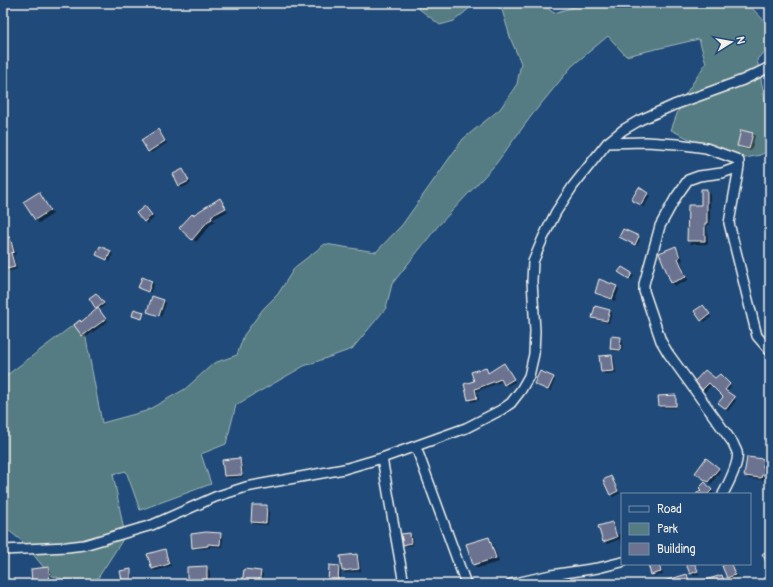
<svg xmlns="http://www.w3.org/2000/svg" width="773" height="587" viewBox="0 0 773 587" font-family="Pangolin,sans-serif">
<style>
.green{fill:#557c83;stroke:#a4b6b6}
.shadow{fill:#0007}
.building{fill:#6c7391;stroke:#f4f1e8}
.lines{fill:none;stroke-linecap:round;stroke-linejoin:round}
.minor-casing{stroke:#f4f1e8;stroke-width:12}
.minor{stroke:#1f4a7a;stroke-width:9}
</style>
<rect width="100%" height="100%" fill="#1f4a7a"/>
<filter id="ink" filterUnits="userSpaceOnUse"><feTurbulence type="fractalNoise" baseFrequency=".025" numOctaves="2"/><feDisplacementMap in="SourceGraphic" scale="8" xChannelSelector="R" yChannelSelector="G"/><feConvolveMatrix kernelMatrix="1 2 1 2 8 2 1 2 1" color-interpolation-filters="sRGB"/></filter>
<g filter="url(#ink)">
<path class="green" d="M414,3H472L471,7L454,21L440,25L414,5Z
M492,3H540L554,13L587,3H605L623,8L625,3H754L752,8L770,27V47L757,59L767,110L770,117V150L760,155L731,161L706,147L671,130L683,98L706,63L699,39L626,56L608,36L572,66L532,115L495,165L438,226L392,284L386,308L352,349L304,366L236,405L226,444L201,454L211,484L140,510L126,471L113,474L125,536L94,584H79L50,575L23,542L3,526V378L80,320L83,323L102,423L146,411L185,389L214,363L237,355L244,335L263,309L278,294L295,267L325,244L376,252L402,225L463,139L500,109L517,84L521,63L511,40L502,10Z"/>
<path class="shadow" d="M160,133L167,143L151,153L149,151Z
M753,133L755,136L751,151L740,148L738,146Z
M183,170L191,183L182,188L180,185Z
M639,189L650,196L644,207L635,202Z
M707,190L710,193V225H707L708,244H691L688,240Z
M39,193L53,214L39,223L36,220Z
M220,200L228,211L213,219L215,222L211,224L196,242L184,231L193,216Z
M147,210L154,218L147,224L138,213Z
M620,237H638L640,240L637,246Z
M10,238L12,240L16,254L13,255L17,269L3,273V260L6,259L3,239Z
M100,247L113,254L110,262L97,255Z
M676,247L679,250L683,260L681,261L688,280L675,286L672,283Z
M622,268L634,276L631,280L620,272Z
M152,282L154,284L150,293L139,287Z
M617,286L619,289L615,301L598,295L596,293Z
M98,296L105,305L99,310L108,321L85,338L75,325L81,323L98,309L97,308Z
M163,300L166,303L161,317L151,314L149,312Z
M705,308L711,317L704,322L702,320Z
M609,311L612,313L609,323L596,320L593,318Z
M621,338L623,340L622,351H613L611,348Z
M612,356L614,358L616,373L604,374L602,372Z
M506,367L515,382L507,386L503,381L477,391L479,400L471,402L469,399L476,382L485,368L489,374Z
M720,375L731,387L726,392L736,400L728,411L722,405L724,397L712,384L705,392L697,381L715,380Z
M553,378L555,380L550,391L538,386Z
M675,396V408H662L660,406Z
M240,459L242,462L243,477L227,478L225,476L223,461Z
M763,460L767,463L766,468H770V478H765L764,480L749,479L745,475Z
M718,469L720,471L711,484L699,475Z
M611,477L620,493L613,497L611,494Z
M705,483L714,493L712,494H697L703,490Z
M266,506L269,509L268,525L254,524L252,522Z
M612,523L614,525L617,535L622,533V546L620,539L607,544L604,541Z
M220,534L223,537L222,547L210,546V548L196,549L193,547Z
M409,534L412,536L413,545L406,546L404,544Z
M489,538L492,542L499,562L477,568L474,565Z
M165,550L167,552L171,566L155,571L153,569Z
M357,555L359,558L361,571L345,573L343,571Z
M649,564H660L663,575L654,576L652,574Z
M687,564H695L699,574L694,576Z
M722,564H732L737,577L730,580L727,578Z
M206,567L210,571V584H189Z
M339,567L341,569L340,584L331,583L329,581Z
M49,568L51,571L52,584H33Z
M130,570L132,572L133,584H123Z
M260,572L263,574L261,584H243Z
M687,575L689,577L691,584H666Z"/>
<path class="building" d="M158,129L165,141L148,152L141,140Z
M741,130L753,133L749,149L737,146Z
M183,169L189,181L179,186L173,174Z
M639,187L648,193L641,205L631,200Z
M701,189H707V223H705V241H687L688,205H701Z
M39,192L50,210L35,220L23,202Z
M220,198L226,208L211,216L212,219L208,221L192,240L179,228L192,214L193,215Z
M145,206L152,215L144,222L136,213Z
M623,229L639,236L635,245L619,237Z
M10,237L14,252L11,253L15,267L3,270V259L5,258L3,249V238Z
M100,246L111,251L107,260L96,255Z
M676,246L680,257L678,258L686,277L671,283L659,253Z
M622,267L632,273L629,279L618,272Z
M142,277L152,281L148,292L138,288Z
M599,279L617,286L612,299L595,293Z
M96,293L104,303L96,309L89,298Z
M152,296L164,300L159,316L147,312Z
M703,305L710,314L701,321L694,311Z
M595,306L610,310L607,321L592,318Z
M98,308L106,319L82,336L74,325L80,320L81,322Z
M134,309L144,312L142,319L132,316Z
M611,336L621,337L620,350L610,349Z
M612,355L614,371L601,372L599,356Z
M504,363L514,379L504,385L501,379L475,389L477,398L468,400L464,384L474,381L471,372L486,367L488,373Z
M705,370L715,378L720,374L730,384L725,390L735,397L726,409L718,403L723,397L709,383L702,390L695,381Z
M540,371L554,377L548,390L534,384Z
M676,395V406H659L658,396Z
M747,457L764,459L763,467H770V475H762L761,478L744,476Z
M240,458L242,475L224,476L222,460Z
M706,458L719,468L708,482L695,473Z
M611,476L618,491L610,495L603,480Z
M705,482L712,490L708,494H696L701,490L699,488Z
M252,505H267L266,523L251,522Z
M612,522L617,537L603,542L598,526Z
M206,532L221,533L220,545L208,544V546L192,548L191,534Z
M410,533L411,543L403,545L401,534Z
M489,537L496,558L473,565L466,544Z
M165,549L169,564L152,569L147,554Z
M770,549V568L762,554Z
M357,554L359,569L342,571L340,556Z
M648,564H659L661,572L651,575Z
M686,564H695L698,571L690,574Z
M726,564H731L735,575L727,578L722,566Z
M329,565L339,566L338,582L328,581Z
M207,566V584H187V567Z
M49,567L50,584H32L31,569Z
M131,569V584H123L120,571Z
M244,569L261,571L259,584H242Z
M687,574L690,584H661V582Z
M722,575L725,584H698V582Z"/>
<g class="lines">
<defs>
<path id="minor" d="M607,143L646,142L677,144L706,148L736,159L739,161V167L722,173L699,176L688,180L676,197L660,226L644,284V291L661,341L668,353L733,443C734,446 736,449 737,452C740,462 728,484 723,494
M739,167L729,223L757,336L770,351
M416,447L466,584
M382,458L404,584
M3,550L67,547L84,545L152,525L215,497L246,487L344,469L382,458L466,428L501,410L511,403L521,390L529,376L534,354L535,331L532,281L533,262L543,238L556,212L573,186L607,143L623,130L640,120L674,105L743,80L770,67
M511,584L551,575L598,568L622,562"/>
</defs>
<use href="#minor" class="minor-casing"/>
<use href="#minor" class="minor"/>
</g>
</g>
<rect width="773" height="587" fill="none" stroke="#1f4a7a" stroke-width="16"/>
<rect x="8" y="8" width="757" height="571" fill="none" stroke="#f4f1e8" stroke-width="1.5" filter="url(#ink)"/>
<rect x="621" y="493" width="130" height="72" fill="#1f4a7a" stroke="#748da6"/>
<rect x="629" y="506" width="20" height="6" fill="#1f4a7a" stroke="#748da6"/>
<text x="657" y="513" font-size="12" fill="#f4f1e8">Road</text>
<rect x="629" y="523" width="20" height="12" fill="#557c83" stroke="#748da6"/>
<text x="657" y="533" font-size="12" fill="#f4f1e8">Park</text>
<rect x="629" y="543" width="20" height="12" fill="#6c7391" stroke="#748da6"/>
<text x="657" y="553" font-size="12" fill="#f4f1e8">Building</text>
<g transform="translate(731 42) rotate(79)" stroke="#1f4a7a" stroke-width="3" paint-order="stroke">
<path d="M0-3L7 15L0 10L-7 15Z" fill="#f4f1e8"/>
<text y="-6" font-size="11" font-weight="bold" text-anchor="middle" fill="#f4f1e8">N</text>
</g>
</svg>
